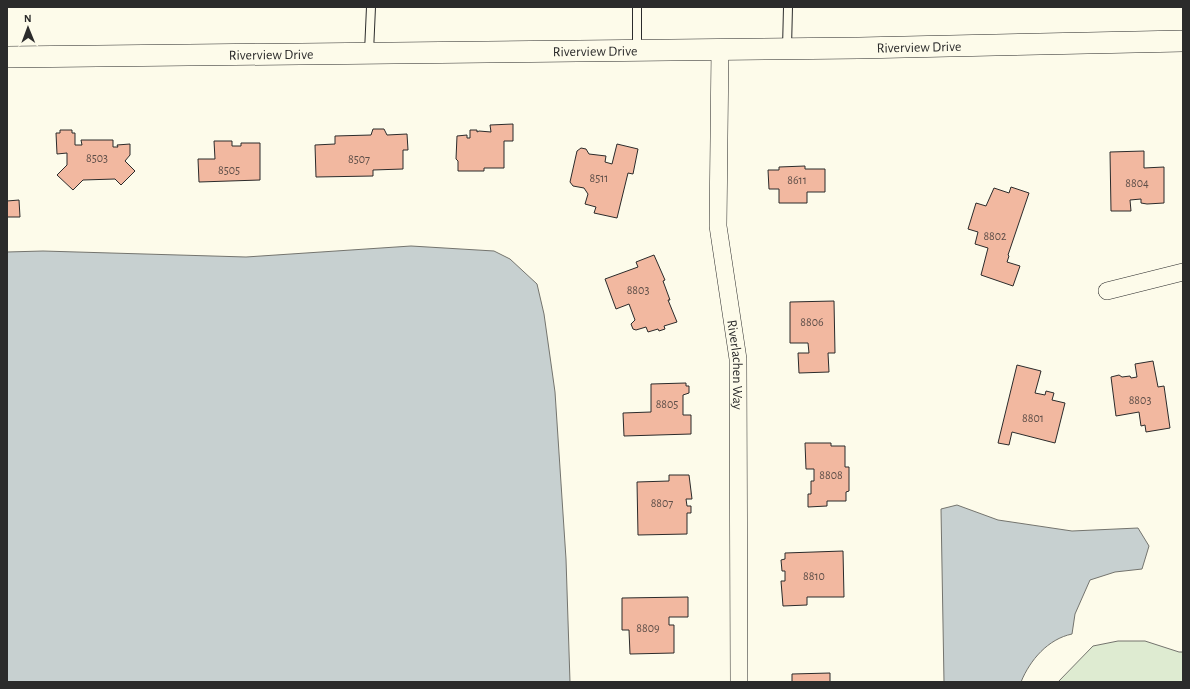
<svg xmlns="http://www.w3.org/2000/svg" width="1190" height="689" viewBox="0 0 1190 689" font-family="'Alegreya Sans',sans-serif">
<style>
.green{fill:#deebd1;stroke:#74746e}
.water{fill:#c7d0d0;stroke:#74746e}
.building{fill:#f2b8a0;stroke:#2b2b2b}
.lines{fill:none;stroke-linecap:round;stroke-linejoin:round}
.service-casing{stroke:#2b2b2b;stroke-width:10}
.minor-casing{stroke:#2b2b2b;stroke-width:18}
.tertiary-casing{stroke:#2b2b2b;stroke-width:22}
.service{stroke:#fdfbea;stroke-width:8}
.minor{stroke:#fdfbea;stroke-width:17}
.tertiary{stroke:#fdfbea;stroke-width:21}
.labels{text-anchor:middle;stroke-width:3;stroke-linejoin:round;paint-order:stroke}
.number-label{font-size:12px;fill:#5d4e48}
.street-label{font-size:14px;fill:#2b2b2b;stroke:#fdfbea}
</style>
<rect width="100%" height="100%" fill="#fdfbea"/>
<path class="green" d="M1118,641H1145L1179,652H1183V682H1058L1093,646Z"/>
<path class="water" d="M411,246L494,251L510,259L537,284L544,314L555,392L566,559L570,682H7V252L43,251L246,257Z
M957,505L998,520L1072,531L1138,528L1149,546L1142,569L1115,572L1090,580L1075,614L1072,634C1048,639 1030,660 1021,682H944L941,509Z"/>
<path class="building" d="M513,124V141H504V168H484V171H458V161L456,159L457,136L467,135V138H470V130H477V132L479,131L491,132L490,125Z
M373,129H384L387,135L407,134L408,150H403V169L373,170V176L316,177L315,145L335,144V136L371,135Z
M60,130H72V133H75V145H82L81,140H113V147H118L117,145L130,144V155L125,161L135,171L121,185L115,179L83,180L73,190L57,175L67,165V153L57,154L56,133H60Z
M214,141H232V146H241V143H260V180L199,182L198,159H215Z
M617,144L638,149L633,174L628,173L617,218L594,213L596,207L585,204L588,194L584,188L573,186L570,182L577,151L581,148L586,149L589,154L606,156L605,162L612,164Z
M1144,151V168L1164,167V203L1147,204L1141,203V199L1130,200L1131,211H1111L1110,152Z
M805,166V169H825V192H807V203H779V189H769L768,170H779V167Z
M1011,187L1029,193L1008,255L1009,256L1007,262L1020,266L1013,286L981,275L988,248L975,244L978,232L968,229L976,203L986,206L994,188L1009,193Z
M19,200L20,217H7V201Z
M654,255L665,280L663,281L670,300H668L677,322L664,326L665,329L659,331L658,329L648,332L646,327L636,330L633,329L631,324L635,320L629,304L616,309L605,279L638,267L636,262Z
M834,301L835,353H828L829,372L799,373L798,353H809L808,343H790V302Z
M1153,361L1158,387L1164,386L1170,428L1146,432L1145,425L1141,426L1139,412L1116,416L1111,377L1119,375L1122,377L1130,376L1131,378L1137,377L1135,364Z
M1017,365L1041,371L1035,393L1045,395L1046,391L1054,393L1052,400L1065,403L1055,443L1012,432L1009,445L998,443Z
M686,383V386H689V393L683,395V415H691V434L624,436L623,413L651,412V384Z
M805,443H831V446H845V467H849V491L846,492V501H827V506L808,507V494H811V481H814V469H806Z
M669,475H689L692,499H686L687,506H691V513H687V534L638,535L637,482L669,481Z
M843,551L844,597H807V605L783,606L781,581H785V571H782L781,560L785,559V553Z
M688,597V617H669V625H674V653L630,654L629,630H622V598Z
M830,673V682H792V674Z"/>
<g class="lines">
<defs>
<path id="service" d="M787,48L788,7
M637,50V7
M369,52L371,7"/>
<g id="minor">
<path id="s1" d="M720,49L718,226L738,359L739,682"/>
<path d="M1107,291L1183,272"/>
</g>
<g id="tertiary">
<path id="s2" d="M7,57L859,48L1183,41"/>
</g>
</defs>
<use href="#service" class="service-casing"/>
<use href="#minor" class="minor-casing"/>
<use href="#tertiary" class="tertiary-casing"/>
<use href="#service" class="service"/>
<use href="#minor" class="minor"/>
<use href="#tertiary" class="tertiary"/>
</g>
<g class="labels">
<g class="number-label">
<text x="97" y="162">8503</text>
<text x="359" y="163">8507</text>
<text x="229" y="174">8505</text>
<text x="599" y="182">8511</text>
<text x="797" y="184">8611</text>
<text x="1137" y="187">8804</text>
<text x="995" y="240">8802</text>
<text x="638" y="294">8803</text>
<text x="812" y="326">8806</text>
<text x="1140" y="404">8803</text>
<text x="667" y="408">8805</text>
<text x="1033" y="422">8801</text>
<text x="831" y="479">8808</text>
<text x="662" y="507">8807</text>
<text x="814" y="580">8810</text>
<text x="648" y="632">8809</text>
</g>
<g class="street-label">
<text dy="5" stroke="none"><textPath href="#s2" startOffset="912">Riverview Drive</textPath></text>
<text dy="5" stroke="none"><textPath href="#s2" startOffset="588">Riverview Drive</textPath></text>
<text dy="5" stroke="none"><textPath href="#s2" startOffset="264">Riverview Drive</textPath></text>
<text dy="5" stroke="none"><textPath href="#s1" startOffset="317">Riverlachen Way</textPath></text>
</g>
</g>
<rect width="1190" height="689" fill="none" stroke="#2b2b2b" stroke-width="16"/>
<g transform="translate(28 28) rotate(359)" stroke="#fdfbea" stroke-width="3" paint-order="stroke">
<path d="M0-3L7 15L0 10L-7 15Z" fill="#2b2b2b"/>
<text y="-6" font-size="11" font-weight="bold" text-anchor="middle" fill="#2b2b2b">N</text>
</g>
</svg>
